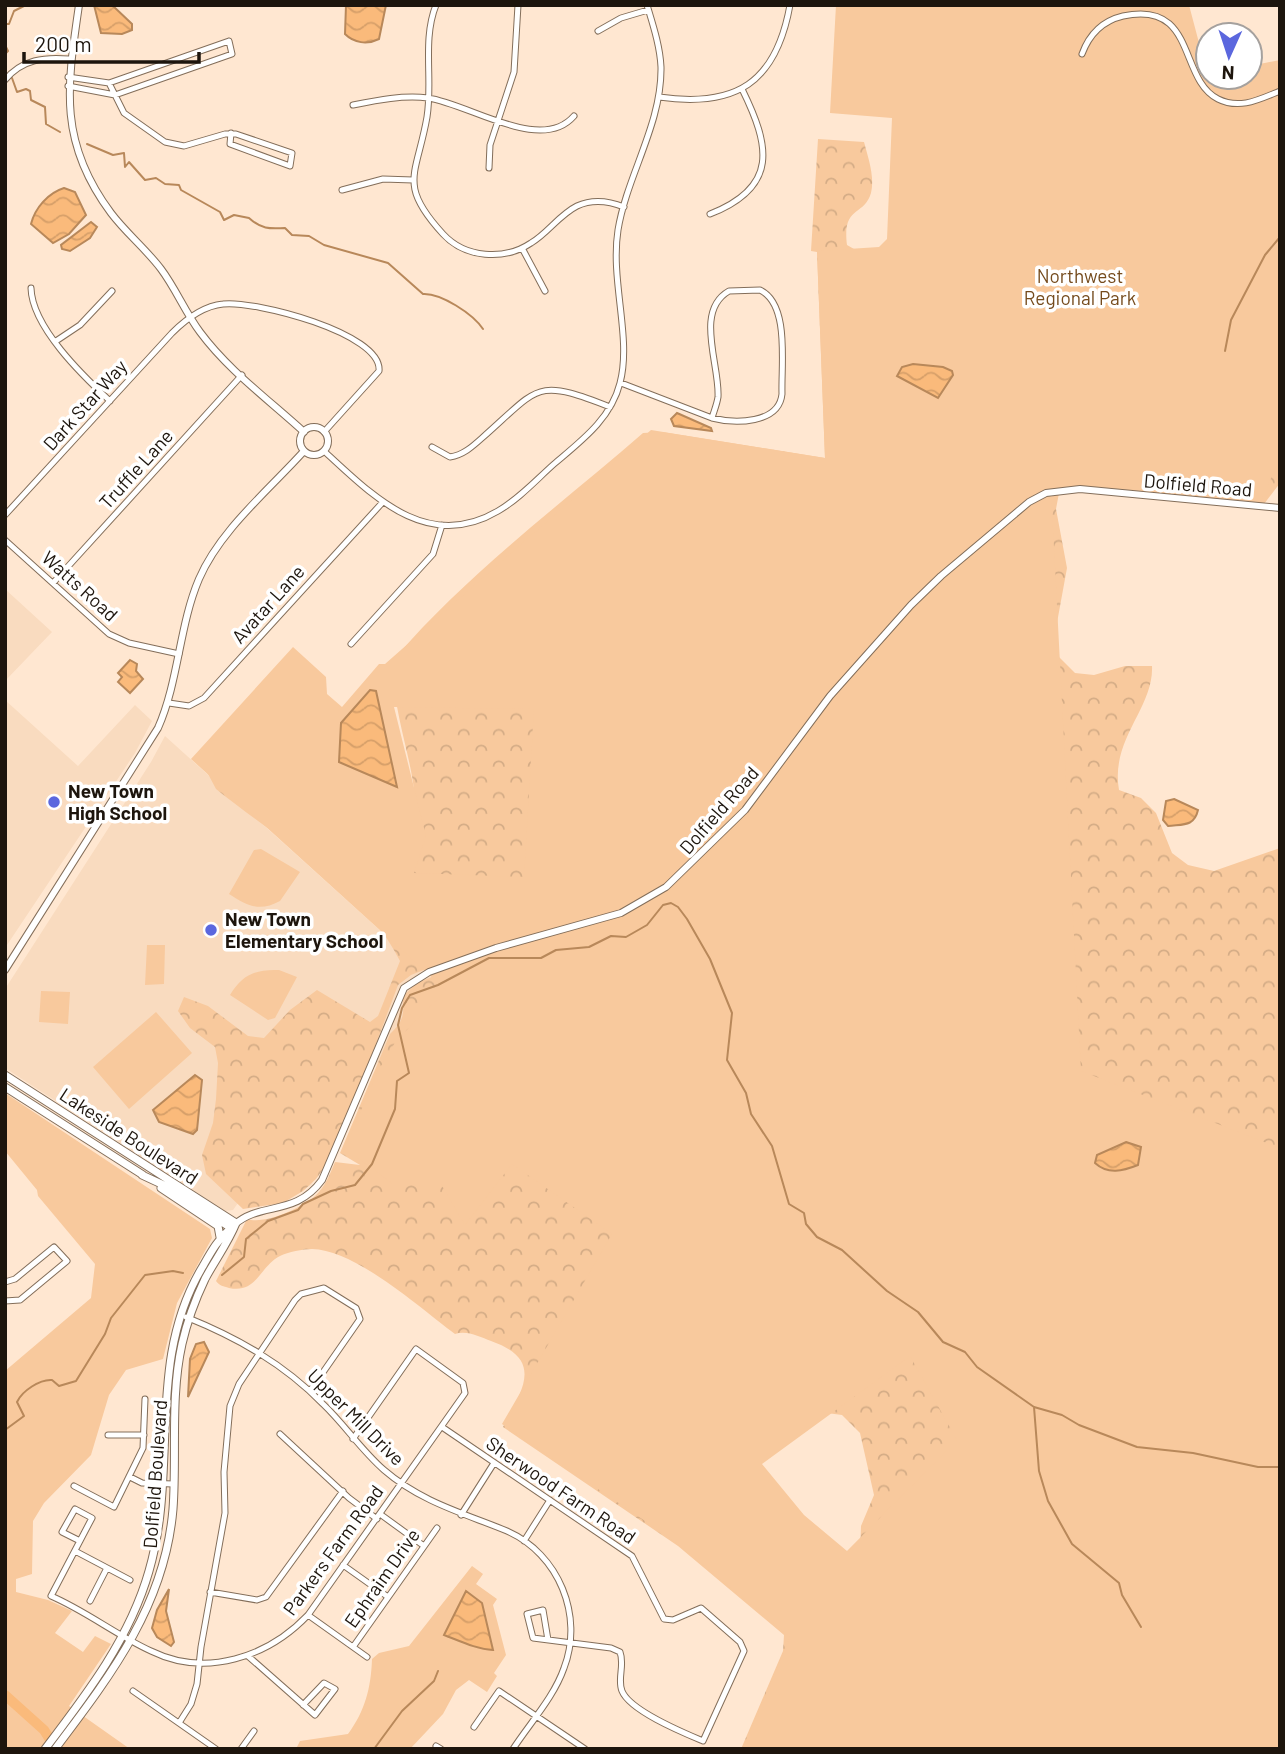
<svg xmlns="http://www.w3.org/2000/svg" width="1285" height="1754" viewBox="0 0 1285 1754" font-family="Barlow,sans-serif">
<style>
.built{fill:#f9dbbf}
.forest{fill:url(#forest-crowns);fill-rule:evenodd}
.park{fill:#f8c99d;fill-rule:evenodd}
.water{fill:url(#water-waves);stroke:#b8885a;stroke-width:2}
.lines{fill:none;stroke-linecap:round;stroke-linejoin:round}
.stream{stroke:#b8885a;stroke-width:2}
.river{stroke:#faba7b;stroke-width:10}
.minor-casing{stroke:#836e5a;stroke-width:7}
.tertiary-casing{stroke:#836e5a;stroke-width:8}
.secondary-casing{stroke:#836e5a;stroke-width:9}
.minor{stroke:#fff;stroke-width:5}
.tertiary{stroke:#fff;stroke-width:6}
.secondary{stroke:#fff;stroke-width:7}
.poi-dot{fill:#5b67de;stroke:#fff;stroke-width:2.5}
.labels{text-anchor:middle;stroke-width:7;stroke-linejoin:round;paint-order:stroke}
.park-label{font-size:19px;fill:#754b1d;stroke:#fff}
.street-label{font-size:19px;fill:#1d150d;stroke:#fff}
.poi-label{font-size:19px;font-weight:bold;fill:#1d150d;stroke:#fff;text-anchor:start}
</style>
<defs>
<pattern id="forest-crowns" width="20" height="18" patternUnits="userSpaceOnUse" patternTransform="scale(1.75)"><rect width="20" height="18" fill="#f8c99d"/><path d="M2 6a3 3 0 1 1 6 0M12 15a3 3 0 1 1 6 0" fill="none" stroke="#d4ac86"/></pattern>
<pattern id="water-waves" width="16" height="10" patternUnits="userSpaceOnUse" patternTransform="scale(1.75)"><rect width="16" height="10" fill="#faba7b"/><path d="M0 5q4-4 8 0t8 0" fill="none" stroke="#d69f69"/></pattern>
</defs>
<rect width="100%" height="100%" fill="#ffe7d1"/>
<path class="built" d="M5,589L52,632L5,681Z
M5,700L78,766L135,705L152,721L135,753L5,948Z
M165,736L446,990L396,1041L352,1094L327,1159L311,1185L283,1203L243,1196L233,1210L225,1211L5,1068V989L151,762Z"/>
<path class="forest" d="M1280,102V483L1264,504L1075,485L1043,489L439,964L411,975L398,985L365,1073L324,1168L316,1179L303,1191L283,1203L243,1209L206,1174L202,1155L213,1123L216,1099L218,1063L215,1047L190,1028L178,1011L184,997L208,1006L248,1036L264,1038L290,1010L317,990L370,1022L378,1016L400,961C362,885 280,841 216,789L207,772L326,702L415,802C413,756 388,701 395,658C468,573 559,506 643,433L662,432L825,458L817,252L811,251L818,139L864,142C868,157 875,177 871,193C864,217 842,205 847,245L868,257Z
M1059,493L1056,509L1067,568L1052,650L1075,673L1094,675L1125,666H1152C1154,708 1110,739 1119,790L1141,798L1156,813L1172,853L1188,865L1214,871L1280,848V1749H741L783,1651L784,1635L678,1546L503,1427C522,1390 545,1360 491,1341C480,1337 467,1330 455,1334C420,1308 356,1250 312,1249C303,1249 288,1252 280,1256C259,1267 257,1294 229,1288C223,1286 220,1286 216,1281L247,1219C265,1225 301,1208 315,1196C325,1187 330,1174 335,1162L360,1165L340,1153L390,1034C403,1022 405,1014 402,997L417,983L485,955L1031,506ZM804,1410L842,1415L860,1433L874,1495L861,1526L860,1555L803,1539L687,1417Z"/>
<path class="park" d="M836,5H1189L1208,77H1250V66L1280,60V458L1259,505L1080,487L1051,489L1081,1071L1280,1148V1749H742L790,1637L673,1540L502,1424L612,1234L512,1164L465,1225L441,1184H393L355,1156L343,1152L378,1071L396,1041L446,990L191,759L293,647L326,677L327,694L342,707L379,664H385L651,430L825,458L817,251L879,247L887,239L892,118L830,113ZM394,707L534,709L524,877L414,873L426,836ZM910,1356L957,1440L847,1551L804,1515L762,1464Z
M261,849L300,872L280,901C260,912 247,906 229,894L254,850Z
M147,945H165L164,984L145,985Z
M279,970L297,977L275,1018L268,1020L230,995C242,975 255,969 279,970Z
M41,991L70,992L68,1024L39,1022Z
M156,1012L192,1053L129,1109L93,1067Z
M5,1093L210,1229L212,1238L177,1303L163,1359L126,1370L109,1395L91,1455L44,1503L33,1521L32,1574L16,1579V1592L48,1600L72,1611L55,1633L83,1652L95,1636L111,1644L69,1706L130,1749H5V1371L91,1298L95,1264L38,1196L37,1190L5,1151Z
M472,1566L483,1574L476,1584L497,1599L493,1605L506,1655L494,1673L497,1676L487,1692L469,1680L456,1690L443,1714L410,1749H296L300,1741L348,1734C365,1711 371,1688 372,1659L379,1653L409,1646Z"/>
<path class="water" d="M94,5H112L132,24V30L122,34L101,33Z
M346,5H386L379,39C367,45 354,43 345,34Z
M64,188L75,192L86,215L69,234L53,243L31,224C35,208 48,193 64,188Z
M91,222L97,227L90,238L70,251L62,249L61,245Z
M913,364L943,367L952,371L953,375L938,398L897,376L902,367Z
M677,413L711,428L712,431L674,426L671,419Z
M130,660L137,664L136,671L143,679L130,693L118,682L122,677L118,673Z
M370,690L376,691L397,787L339,762L341,723Z
M1174,799L1198,810C1194,827 1183,824 1168,826L1163,820L1166,801Z
M195,1075L202,1080L197,1130L193,1134L159,1122L153,1110Z
M1126,1142L1141,1147L1138,1165C1123,1171 1108,1175 1095,1163L1097,1155Z
M204,1342L209,1352L188,1397L190,1359L196,1344Z
M169,1589L166,1611L174,1642L171,1646L157,1637L152,1628L157,1610Z
M466,1591L482,1603L493,1650C476,1649 460,1641 444,1635Z"/>
<g class="lines">
<path class="stream" d="M5,24H9L14,11L26,5
M5,45L8,51L5,54
M5,71L6,74
M12,78L17,92L26,89L30,91L31,100L45,107L46,124L60,132
M87,144L113,155L124,153L125,167L129,162L145,180L156,178L165,184L179,185L181,190L220,212L224,220L234,215L249,218C261,229 269,229 285,228L292,235L309,236L324,245L388,263L423,294C441,293 473,314 483,329
M1225,351L1231,320L1265,255L1280,237
M222,1275L244,1257L246,1239L268,1221L298,1210L303,1204L331,1191L355,1185L372,1164L395,1109L397,1081L409,1073L398,1025L402,1008L410,995L438,985L489,958H541L556,950L589,947L611,936L626,937L647,925L663,905L671,903L678,907L687,919L710,959L732,1013L727,1060L746,1093L751,1114L772,1146L789,1204L804,1213L806,1224L817,1237L842,1250L887,1291L918,1312L943,1342L965,1352L977,1367L1034,1407L1062,1415L1079,1425L1137,1447L1193,1453L1258,1467H1280
M1034,1407L1039,1471L1048,1501L1072,1544L1119,1583L1122,1595L1141,1627
M5,1430L24,1416L17,1402C22,1391 40,1379 52,1380L59,1386L76,1381L105,1334L111,1318L145,1275L173,1271L183,1273
M374,1749L402,1711L434,1681L438,1671"/>
<path class="river" d="M5,1695L44,1730L56,1749"/>
<defs>
<path id="minor" d="M436,5C422,40 433,80 427,117C417,175 397,184 443,234C465,258 504,261 531,243C548,233 559,215 577,206C592,199 609,201 624,207
M598,31L621,18L648,10
M1082,54C1089,35 1102,21 1123,16C1197,0 1178,79 1218,99C1240,110 1260,99 1280,91
M5,80C22,59 45,57 69,59
M109,83L124,113L165,142L184,146L225,134H236L292,153L290,166L230,144L231,133
M68,86L115,95L232,54L229,41L109,83L68,77
M659,97C736,108 776,83 790,5
M353,105C378,100 403,95 428,98C470,104 541,154 574,116
M489,168L490,145L514,72L518,5
M342,190L383,179L413,180
M710,214C779,187 770,146 742,89
M522,248L545,291
M31,288C32,327 83,376 110,401
M56,341L80,325L112,291
M621,383L712,418C735,424 779,424 782,394C781,365 790,304 760,290L729,291C694,311 720,365 718,397C717,404 714,411 712,418
M432,447L450,457C463,455 472,447 482,438C540,387 534,377 610,407
M324,451C372,495 427,553 498,511C519,499 536,480 554,464C581,441 611,419 620,383C632,338 610,281 618,230C627,175 662,124 661,67C660,46 653,25 647,5
M5,515L172,333C186,319 203,306 223,304C253,300 383,333 379,371L324,432
M5,540L109,634L129,643L179,654
M53,583L242,375
M351,644L433,554L442,525
M169,703L189,706L204,698L382,503
M5,1282L15,1279L54,1247L67,1261L20,1300L5,1301
M186,1317C238,1338 284,1364 323,1404C345,1425 361,1450 384,1470C421,1502 463,1513 507,1531C559,1554 584,1616 564,1668C554,1697 530,1723 513,1749
M442,1427L632,1556L664,1619L673,1620L701,1608L740,1642L744,1651L703,1741C684,1733 630,1711 622,1691C617,1679 625,1665 620,1652L611,1648L533,1638L527,1614L543,1610L548,1640
M280,1434L349,1498L377,1519
M108,1435H144
M130,1477L142,1483L174,1484
M74,1486L114,1507L143,1448L145,1399
M380,1514L424,1546
M461,1515L494,1463
M80,1541L62,1532L75,1509L92,1518L51,1596C86,1611 116,1635 151,1651C206,1678 268,1657 308,1615L465,1393L463,1383L416,1349L353,1439
M524,1541L550,1500
M75,1551L130,1580
M343,1565L388,1597
M210,1592L257,1600L266,1597L343,1491
M90,1601L107,1568
M308,1615L367,1657
M353,1647L437,1528
M248,1656L315,1715L335,1689L324,1683L303,1705
M133,1691L216,1749
M179,1723L191,1704L197,1684L201,1647L225,1513L224,1472L230,1406L239,1384L295,1300L301,1294L324,1288L356,1308L360,1319L310,1391
M474,1727L499,1691L585,1749
M436,1746L441,1749
M241,1749L254,1731"/>
<path id="tertiary" d="M79,5C67,87 58,142 111,213C126,233 146,249 161,269C176,289 185,312 200,332C228,370 269,400 304,432
M300 441a14 14 0 1 1 28 0a14 14 0 1 1-28 0Z
M5,970L158,728C179,680 179,626 199,579C220,530 269,490 304,451
M234,1225C261,1201 295,1217 322,1180L404,988L429,972L496,948L621,913L666,887L745,810L830,696L911,605L941,576L1029,502L1046,493L1080,489L1280,508"/>
<path id="secondary" d="M5,1075L236,1223C228,1243 215,1260 205,1279C195,1300 187,1322 182,1344C170,1398 177,1455 173,1509C165,1605 111,1675 55,1749
M5,1087L143,1175
M161,1188L218,1226L220,1237
M45,1749C87,1694 130,1638 149,1571C179,1468 145,1362 203,1266C211,1252 218,1239 231,1228L170,1188L142,1175"/>
</defs>
<use href="#minor" class="minor-casing"/>
<use href="#tertiary" class="tertiary-casing"/>
<use href="#secondary" class="secondary-casing"/>
<use href="#minor" class="minor"/>
<use href="#tertiary" class="tertiary"/>
<use href="#secondary" class="secondary"/>
</g>
<g class="poi-dot">
<circle cx="54" cy="802" r="7"/>
<circle cx="211" cy="930" r="7"/>
</g>
<g class="labels">
<g class="park-label">
<text x="1080" y="283">Northwest<tspan x="1080" dy="22">Regional Park</tspan></text>
</g>
<g class="street-label">
<text transform="translate(85 405) rotate(-48)" y="7">Dark Star Way</text>
<text transform="translate(136 469) rotate(-48)" y="7">Truffle Lane</text>
<text transform="translate(1198 485) rotate(5)" y="7">Dolfield Road</text>
<text transform="translate(80 586) rotate(42)" y="7">Watts Road</text>
<text transform="translate(268 604) rotate(-48)" y="7">Avatar Lane</text>
<text transform="translate(719 810) rotate(-49)" y="7">Dolfield Road</text>
<text transform="translate(129 1136) rotate(33)" y="7">Lakeside Boulevard</text>
<text transform="translate(356 1417) rotate(45)" y="7">Upper Mill Drive</text>
<text transform="translate(155 1474) rotate(-86)" y="7">Dolfield Boulevard</text>
<text transform="translate(561 1490) rotate(34)" y="7">Sherwood Farm Road</text>
<text transform="translate(333 1550) rotate(-54)" y="7">Parkers Farm Road</text>
<text transform="translate(382 1578) rotate(-55)" y="7">Ephraim Drive</text>
</g>
<g class="poi-label">
<text x="68" y="798">New Town<tspan x="68" dy="22">High School</tspan></text>
<text x="225" y="926">New Town<tspan x="225" dy="22">Elementary School</tspan></text>
</g>
</g>
<rect width="1285" height="1754" fill="none" stroke="#1d150d" stroke-width="14"/>
<g transform="translate(1229 56) rotate(183)"><circle r="33" fill="#ffffff" stroke="#a5a19e" stroke-width="2"/>
<path d="M0-5L12 26L0 18L-12 26Z" fill="#5b67de"/>
<text y="-10" font-size="19" font-weight="bold" text-anchor="middle" fill="#1d150d">N</text>
</g>
<path d="M24 52v10h175v-10" fill="none" stroke="#1d150d" stroke-width="3.5"/>
<text x="35" y="52" font-size="21" fill="#1d150d" stroke="#ffffff" stroke-width="5" paint-order="stroke">200 m</text>
</svg>
